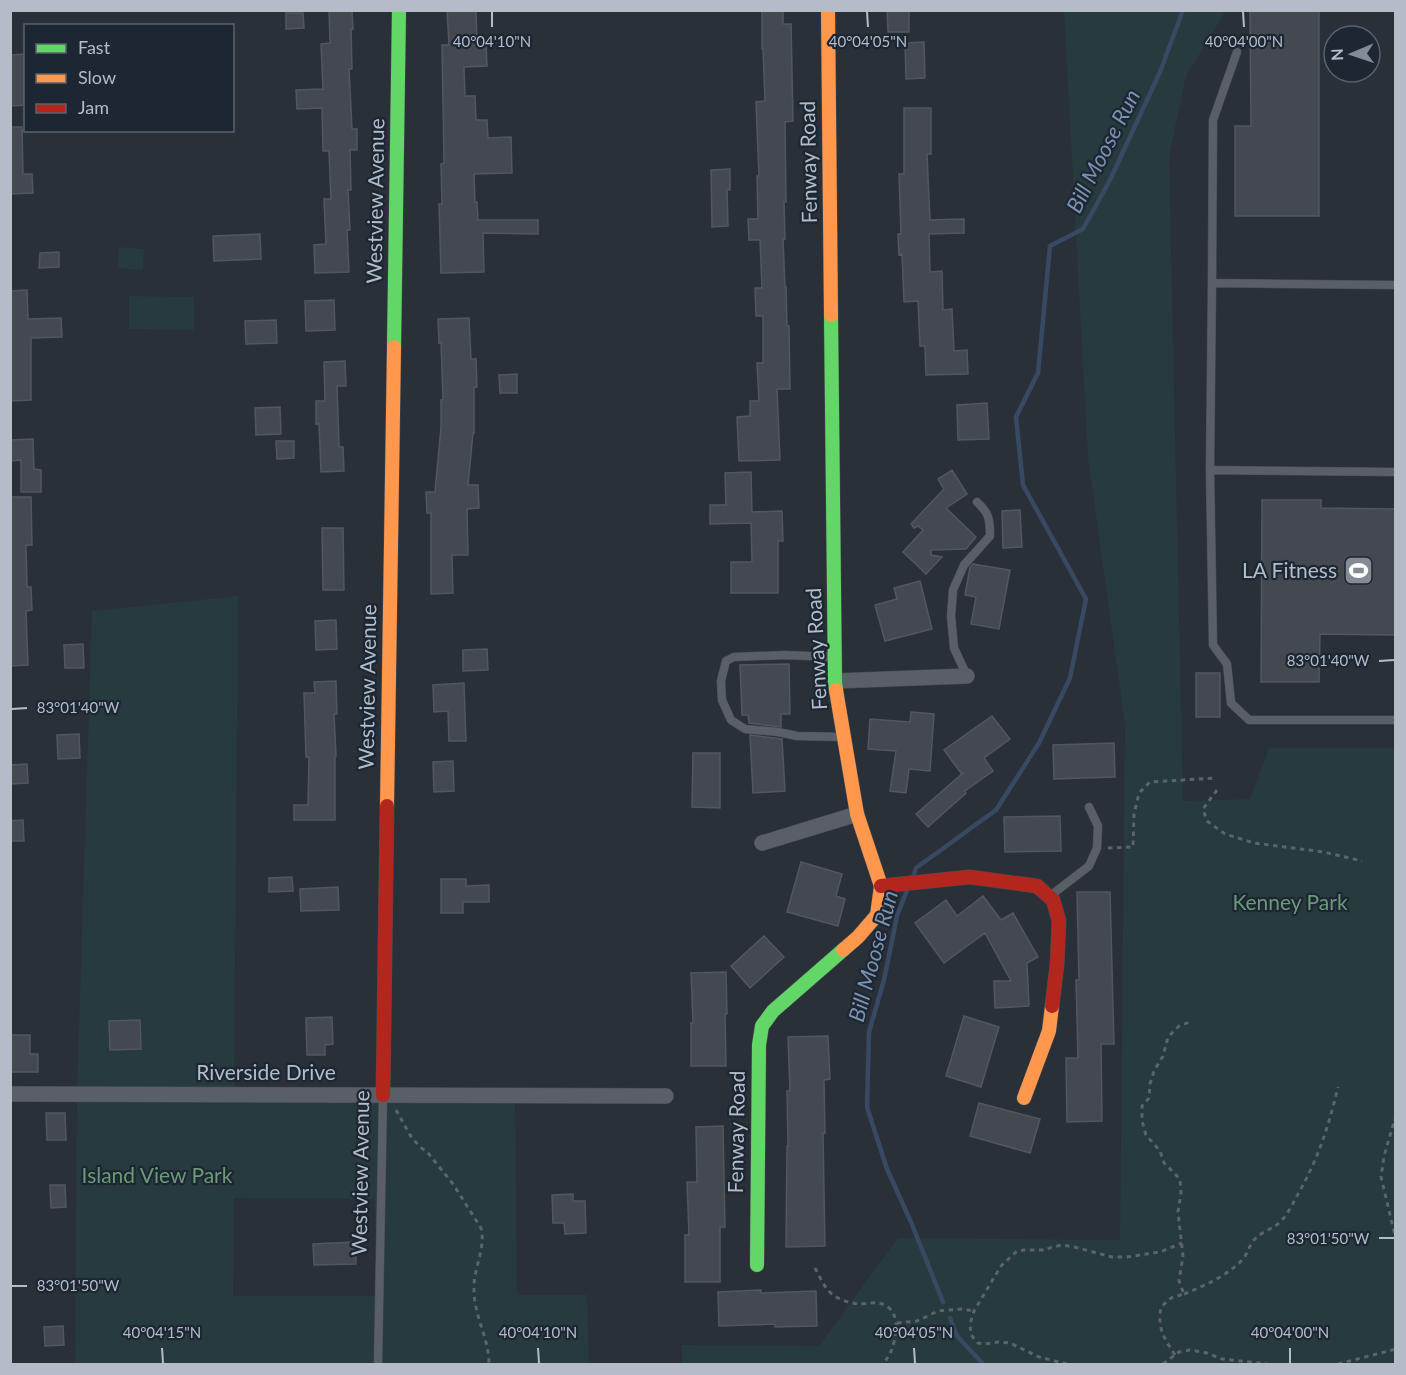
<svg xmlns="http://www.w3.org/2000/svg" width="1406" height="1375" viewBox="0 0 1406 1375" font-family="Lato,sans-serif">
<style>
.green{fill:#273a3e;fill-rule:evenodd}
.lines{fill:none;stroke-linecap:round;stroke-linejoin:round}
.stream{stroke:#384963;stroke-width:4.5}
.building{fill:#444950;stroke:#52575f;stroke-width:1.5}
.lane-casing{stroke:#484c53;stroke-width:9}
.street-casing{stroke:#484c53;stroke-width:16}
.fast-casing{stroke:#484c53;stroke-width:15}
.slow-casing{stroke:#484c53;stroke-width:15}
.jam-casing{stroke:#484c53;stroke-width:15}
.path{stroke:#5d636a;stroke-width:3;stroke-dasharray:4.5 4.5;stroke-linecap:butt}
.lane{stroke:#5a5e66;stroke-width:8}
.street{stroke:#5a5e66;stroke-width:15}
.fast{stroke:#63d668;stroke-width:14}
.slow{stroke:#ff974d;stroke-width:14}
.jam{stroke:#b3261e;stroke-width:14}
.ticks{fill:none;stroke:#b4bcc9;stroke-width:2}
.labels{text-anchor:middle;stroke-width:4.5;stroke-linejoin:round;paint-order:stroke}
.street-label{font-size:21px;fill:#b4bcc9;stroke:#1d2633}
.poi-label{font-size:21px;fill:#b4bcc9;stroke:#1d2633;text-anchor:end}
.park-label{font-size:21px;fill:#6b9a76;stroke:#1d2633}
.water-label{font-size:22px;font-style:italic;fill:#7c92b1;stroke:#1d2633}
.ticks-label{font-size:15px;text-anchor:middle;fill:#b4bcc9;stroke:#1d2633;stroke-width:4.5;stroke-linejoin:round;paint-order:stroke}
</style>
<rect width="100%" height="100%" fill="#2a3038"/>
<path class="green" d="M1064,11H1224L1223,16L1186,76L1169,157L1183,801L1250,799L1269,748H1395V1364H682V1345L819,1346L898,1238L1120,1240L1125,725L1088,457Z
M119,247L144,249L143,270L118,268Z
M129,296L194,297V330L129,329Z
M238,596L234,1094L515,1095L517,1295H587L589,1364H75L77,1094L92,611ZM234,1198L374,1199L379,1296H233Z"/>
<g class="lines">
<path class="stream" d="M913,877L916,868L996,810L1039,743L1070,678L1086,599L1023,485L1016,417L1038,373L1050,246L1083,229L1110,180L1160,72L1183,10
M907,890L897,916L884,980L869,1032L867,1107L887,1169L911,1222L943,1302
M950,1318L957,1336L983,1364"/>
</g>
<path class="building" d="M329,10H352L353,29H351L352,69H349L352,129H357V150H350L351,190H348L350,230H347L349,272L315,273L314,245L326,244L324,199H331L329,151H323L322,108L297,109L296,90L323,89L321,44L330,43Z
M447,10H476L477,44H486L487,66L464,67L465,96H475L476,120H487L488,138L511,137L512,173L474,174L475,202H477L478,220H538V234L483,233L484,272L441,273L439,204H442L441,164L444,163L442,45H449Z
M762,10H783V24H791L793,121L785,122L786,202H784L785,239H783L785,287H786L787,326H789L790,389H777L780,460L739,461L737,417L750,416V401H759L757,363H763V316H756L755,288H762L760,240H749L748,219H758L757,176H759L756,102L765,101L763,49H762Z
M887,10H909V32H888Z
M1250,10H1319V216H1235V126H1251Z
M286,13H303L304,28L286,29Z
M924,42L925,78L906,79L905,43Z
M26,54V105L10,106V55Z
M904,108H931V154H927L930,220L964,219V233L929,234L930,272L942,271L943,310L952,309L954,351L967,350L968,374L926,375L925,346H920L918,301L904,302L902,254L899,255L898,234H901L899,174H904Z
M10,127H22L23,174H32L33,193L10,194Z
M730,169V190H727L728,226L712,227L711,170Z
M260,234L261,259L214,261L213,236Z
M59,252V267L39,268L40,253Z
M27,290L28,319L61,318L62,337L31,338V400L10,401V291Z
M334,300L335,330L306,331L305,301Z
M469,318L471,359H476L477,387H474V433H473L468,485H478L479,508L467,509L468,555H452L453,593L431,594V513H427L426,492H435L441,427V400H443L441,342L439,343L438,319Z
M276,320L277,343L246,344L245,321Z
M345,361L346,386H337L339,447H343L344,471L321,472L319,424H316V401H325L324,362Z
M517,374V393H500L499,375Z
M987,403L989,439L958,440L957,405Z
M280,407L281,434L256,435L255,408Z
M33,439L34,469L41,470V492H21V460L10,461V440Z
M276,441H294V458L277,459Z
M952,470L967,494L946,508L976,537L966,549L931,550V555L942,557L926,574L903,552L923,530L918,526L914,528L911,524L944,489L938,479Z
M751,472L752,512L782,511L783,541H778V593H731V562H752L751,523L710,524V505H726L725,473Z
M10,497H31L32,545H26L27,587H31L32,610L26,611L28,665L10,666Z
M1262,500H1321V508L1395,509V635L1320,634L1319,682H1261Z
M1020,510L1022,547L1003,548L1002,511Z
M322,528H343L344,590H323Z
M973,564L1010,570L999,629L971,624L976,597L965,595L970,567Z
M920,581L932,629L885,641L875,605L897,599L894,588Z
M336,620L337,649L316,650L315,621Z
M83,644L84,668H65L64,645Z
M487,649L488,670L463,671V650Z
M789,664L790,714H781V727L749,723L748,715H742L740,665Z
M1196,673H1220V717H1196Z
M336,681L337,714H334L336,756H335V820H294V805H308L309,757H306L304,693H315L314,682Z
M464,683L466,741H449L448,711L434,712L433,685Z
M911,712L934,714L930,771L909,769L906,793L890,791L896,751L868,749L870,719L910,722Z
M992,716L1010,739L984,758L993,771L965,791L966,793L928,827L916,814L963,773H961L944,750Z
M79,734L80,758L58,759L57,735Z
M750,735L782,739L785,791L753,793Z
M1114,743L1115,777L1054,779L1053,745Z
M693,753H720V808L692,807Z
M453,761L454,791L434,792L433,762Z
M27,764L28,783L10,784V765Z
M1060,816L1061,851L1005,852L1004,817Z
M23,820L24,841H10V821Z
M801,862L842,874L836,896L845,899L838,926L787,912Z
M292,877L293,891L269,892V878Z
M441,879H466V886L489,885V902H463V913H441Z
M338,887L339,910L301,911L300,889Z
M1077,892H1110L1114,1044H1101L1102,1121L1067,1122L1066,1058H1078L1076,980H1079Z
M983,896L1001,920L1013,913L1038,957L1027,963L1029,1006L995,1008L994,981H1011L985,933L944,963L915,923L946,900L957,916Z
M764,936L784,957L750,988L731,966Z
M726,972L727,1014H725L726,1066H691V1023H693L691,973Z
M964,1016L999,1027L981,1087L946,1076Z
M332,1017L333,1044L325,1045V1055H307L306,1018Z
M140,1020L141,1049L110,1050L109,1021Z
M10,1035H30V1054H38V1072H10Z
M828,1036L830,1079L824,1080L825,1133H823L825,1246L786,1247L787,1146H788L787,1091H790L788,1037Z
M979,1103L1040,1119L1030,1153L970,1136Z
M46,1113H65L66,1140H47Z
M723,1126L725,1227H720V1282H685V1235H689L687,1182H697L696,1127Z
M50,1185H65L66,1207L51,1208Z
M573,1194V1201H585L586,1233L565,1234L564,1223H553L552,1195Z
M355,1242L356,1264L314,1265L313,1244Z
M761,1290V1293L816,1291L817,1326L775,1327V1324L719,1326L718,1292Z
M63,1326L64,1345L45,1346L44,1327Z"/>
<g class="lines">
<defs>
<path id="lane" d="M1212,283L1213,120L1237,52
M1396,285L1212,283L1210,470L1396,472
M1210,470L1213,645L1227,664L1231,703L1249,720H1396
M833,657L785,655L734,657L726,661L721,681L722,700L731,720L745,729L778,732L797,736L843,737
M967,676L954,648L951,616L953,590L964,565L990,536C990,519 989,513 977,502
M1050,896L1089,866L1097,848L1098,826L1089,807
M378,1364L383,1096"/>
<path id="street" d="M835,681L967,676
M762,843L857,814
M10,1094L666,1096"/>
<path id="fast" d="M831,315L835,681L836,690
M394,347L399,10
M757,1265L759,1045L762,1026L773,1011L843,950"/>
<path id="slow" d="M828,10L831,315
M836,690L857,814L881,886L877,915L858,937L843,950
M387,806L394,347
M1024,1098L1049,1031L1052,1006"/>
<path id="jam" d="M881,886L970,877L1037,886L1053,900L1059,921L1057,965L1052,1006
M383,1095L387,806"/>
</defs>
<use href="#lane" class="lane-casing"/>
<use href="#street" class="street-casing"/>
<use href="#fast" class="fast-casing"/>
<use href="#slow" class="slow-casing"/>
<use href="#jam" class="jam-casing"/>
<path class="path" d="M1217,790L1203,809L1207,821L1225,834L1254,843L1324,852L1362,861
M1108,848L1133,847L1134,814L1139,793L1150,782L1216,778
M396,1110L410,1135L419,1146L428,1153L453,1184L481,1228C486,1249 473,1269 474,1290C474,1316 489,1338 489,1364
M1396,1115L1384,1156L1381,1177L1396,1240
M815,1268C820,1277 824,1288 833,1295C840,1300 850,1303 859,1304C865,1304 872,1302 878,1303C892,1305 897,1317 896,1330C894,1345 892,1353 883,1364
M1184,1294C1206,1285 1227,1276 1243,1259C1248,1253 1249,1245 1255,1239C1262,1231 1274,1229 1281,1221C1288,1214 1293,1203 1298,1194C1319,1157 1328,1128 1338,1087
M897,1323L917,1321L938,1311L962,1309L973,1311
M1175,1355C1164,1338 1157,1328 1161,1307L1171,1298L1184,1294L1179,1281L1183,1256L1178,1212L1181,1193L1180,1179L1164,1163L1160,1151L1146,1135L1142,1121V1106L1149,1098L1150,1084L1154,1071L1163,1056L1168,1037L1179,1026L1190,1022
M1067,1364L1039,1357L1010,1343L998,1342L985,1344L978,1343L971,1335L970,1324L974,1311L1001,1266L1017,1251L1025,1250H1045L1052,1247L1062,1245L1074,1247L1112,1257H1127L1160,1252L1182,1243
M1163,1364L1179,1352L1190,1350L1207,1353L1222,1359L1267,1364
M1338,1364L1396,1349"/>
<use href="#lane" class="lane"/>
<use href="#street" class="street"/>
<use href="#fast" class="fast"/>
<use href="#slow" class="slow"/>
<use href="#jam" class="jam"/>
</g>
<path class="ticks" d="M492,12V27M867,12L868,27M1243,12L1244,27M1379,661L1394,660M12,709L27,708M1379,1238H1394M12,1286H27M162,1348L163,1363M538,1348L539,1363M914,1348L915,1363M1290,1348V1363"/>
<defs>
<symbol id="stadium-square" viewBox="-11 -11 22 22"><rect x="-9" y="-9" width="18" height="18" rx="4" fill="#848b96" stroke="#1d2633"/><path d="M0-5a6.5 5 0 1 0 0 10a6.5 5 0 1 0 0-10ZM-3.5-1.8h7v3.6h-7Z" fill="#fff"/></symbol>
</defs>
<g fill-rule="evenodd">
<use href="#stadium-square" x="1342" y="554" width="33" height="33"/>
</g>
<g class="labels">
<g class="street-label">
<text transform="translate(809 162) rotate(-91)" y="7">Fenway Road</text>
<text transform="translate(376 201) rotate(-89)" y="7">Westview Avenue</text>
<text transform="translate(817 649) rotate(-93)" y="7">Fenway Road</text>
<text transform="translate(368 687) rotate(-89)" y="7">Westview Avenue</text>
<text x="266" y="1080">Riverside Drive</text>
<text transform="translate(737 1132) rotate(-89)" y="7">Fenway Road</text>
<text transform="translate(361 1173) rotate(-89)" y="7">Westview Avenue</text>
</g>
<g class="poi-label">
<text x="1337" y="578">LA Fitness</text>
</g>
<g class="park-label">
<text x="1290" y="910">Kenney Park</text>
<text x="157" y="1183">Island View Park</text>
</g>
<g class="water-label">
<text transform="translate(1103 151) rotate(-63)" y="8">Bill Moose Run</text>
<text transform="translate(873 956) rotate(-75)" y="8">Bill Moose Run</text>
</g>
</g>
<g class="ticks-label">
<text x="492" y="47">40°04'10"N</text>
<text x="868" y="47">40°04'05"N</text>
<text x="1244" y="47">40°04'00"N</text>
<text x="1328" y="666">83°01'40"W</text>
<text x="78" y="713">83°01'40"W</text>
<text x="1328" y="1244">83°01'50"W</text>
<text x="78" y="1291">83°01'50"W</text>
<text x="162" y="1338">40°04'15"N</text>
<text x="538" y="1338">40°04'10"N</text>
<text x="914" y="1338">40°04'05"N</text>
<text x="1290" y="1338">40°04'00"N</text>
</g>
<rect width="1406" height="1375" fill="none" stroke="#b4bcc9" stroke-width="24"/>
<rect x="24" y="24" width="210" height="108" fill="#1d2633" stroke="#59626f" stroke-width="1.5"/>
<rect x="36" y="44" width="30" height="9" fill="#63d668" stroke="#59626f" stroke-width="1.5"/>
<text x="78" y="54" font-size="18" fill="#b4bcc9">Fast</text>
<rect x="36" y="74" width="30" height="9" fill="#ff974d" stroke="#59626f" stroke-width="1.5"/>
<text x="78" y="84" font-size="18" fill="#b4bcc9">Slow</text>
<rect x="36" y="104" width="30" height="9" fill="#b3261e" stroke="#59626f" stroke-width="1.5"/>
<text x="78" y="114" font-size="18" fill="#b4bcc9">Jam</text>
<g transform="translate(1352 54) rotate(268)"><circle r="28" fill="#1d2633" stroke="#59626f" stroke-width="1.5"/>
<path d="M0-4.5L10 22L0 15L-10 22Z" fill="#848b96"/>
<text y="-9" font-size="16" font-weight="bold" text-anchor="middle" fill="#b4bcc9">N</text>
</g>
</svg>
